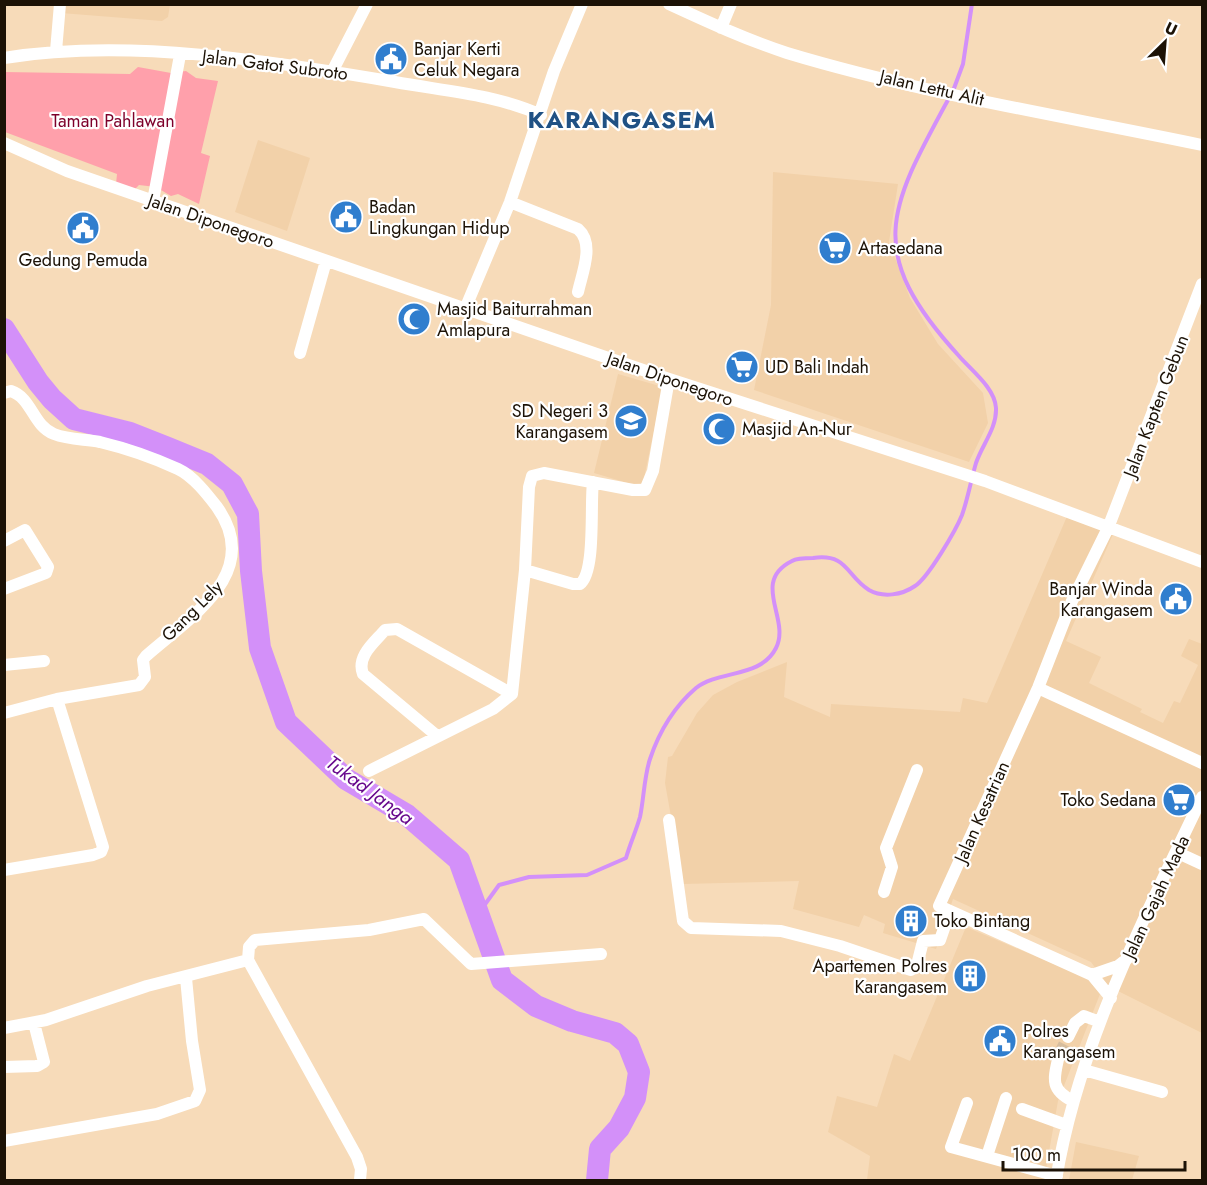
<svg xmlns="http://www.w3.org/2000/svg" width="1207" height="1185" viewBox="0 0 1207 1185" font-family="Jost,sans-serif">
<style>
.built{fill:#f2d1a9}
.green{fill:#ffa0ab}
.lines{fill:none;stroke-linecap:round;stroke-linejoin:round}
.stream{stroke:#d390f9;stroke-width:4}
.river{stroke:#d390f9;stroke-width:22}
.minor-tunnel{stroke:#d6bd9e;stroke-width:12;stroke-dasharray:12 6;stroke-linecap:butt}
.minor{stroke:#fff;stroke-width:12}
.labels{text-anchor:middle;stroke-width:4.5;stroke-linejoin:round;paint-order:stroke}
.poi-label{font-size:18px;fill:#1c1206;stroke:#fff;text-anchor:start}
.street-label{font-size:18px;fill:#1c1206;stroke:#fff}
.park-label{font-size:18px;fill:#7d002a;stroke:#fff}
.water-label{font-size:20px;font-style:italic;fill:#680a8d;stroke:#fff}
.district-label{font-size:24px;font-weight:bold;letter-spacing:1.5px;fill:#205184;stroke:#fff}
</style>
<rect width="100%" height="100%" fill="#f7dbb9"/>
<path class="built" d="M65,5H170L168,17L162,21L61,13Z
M258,140L310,158L287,231L235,212Z
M773,172L898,184L889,242L910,298L938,344L983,393L988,423L969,462L754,390L771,305Z
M618,374L663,387L643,483L631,484L594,473Z
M1071,507L1117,525L1066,641L1101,657L1089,683L1142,709L1140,712L1163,723L1174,701L1180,703L1198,665L1181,656L1189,639L1202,644V1033L1108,986L1091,962L953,899L936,949L883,933L885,924L864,915L859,927L793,909L799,881L683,884L665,783L668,757L672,756L697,713L713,695L737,682L787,662L784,697L830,717L831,704L960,712L963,698L987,703Z
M966,927L1087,978L1100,994L1058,1101L1044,1180H867L870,1156L828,1132L837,1096L877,1107L894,1054L910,1061Z
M1076,1142L1139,1156L1132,1180H1069Z"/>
<path class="green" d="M138,67L171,73L186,71L196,78L218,81L201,153L210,156L199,204L178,194L171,196L156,187L139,185L132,192L116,184L117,174L5,132L4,72L130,74Z"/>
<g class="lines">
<path class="stream" d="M953,91L963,64L972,4
M478,914L499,885L529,877L587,875L626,858C630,844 636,831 640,817C644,798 644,777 650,759C659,732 675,706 696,688C719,670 761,678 776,648C791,619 750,582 792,561C797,558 806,558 813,558C848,553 846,576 869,590C883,598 902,595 915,586C928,578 956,530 962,515C968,498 971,480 976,463C982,445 997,428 996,408C995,388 971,370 959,356C864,252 888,210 949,98"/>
<path class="river" d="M4,329L38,382L52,399L74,419L130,433L168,448L207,464L232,484L248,514L251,571L260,648L286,722L346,779L407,815L459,860L502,980L536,1006L572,1021L615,1033L628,1044L639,1072L635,1098L619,1128L600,1149L597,1180"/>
<path class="minor-tunnel" d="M1059,1055L1068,1037"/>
<path class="minor" d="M669,4C708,22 747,40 787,53C923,94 1064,116 1202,145
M721,28L731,4
M56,51L60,4
M4,58C128,38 272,61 395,82C445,91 494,94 541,115
M333,70L367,4
M4,143L67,171L669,379L985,481L1202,562
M153,201L180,55
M510,202L578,229C595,244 582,273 578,292
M465,309L510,202L554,71L582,4
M300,353L326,261
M4,393L11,391C32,398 33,426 54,434C69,440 85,439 100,442C125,448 154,458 178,469C193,476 207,494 217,507C264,573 190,617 146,656L143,660L145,677L139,685L57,699L4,713
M4,541L25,530L48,567L46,573L4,589
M525,570L573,584H580C596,572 590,504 593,482
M4,665L44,661
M1038,688L1202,763
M436,735L363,674C356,656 375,642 385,630L397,629L512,694
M369,771L493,709L512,694L525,570L529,487L532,476L544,473L633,490H645L653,471L669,379
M669,820L683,921L691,928L781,931L840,946L911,970L917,965L923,941L940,940L950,911
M1176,852L1202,864
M4,870L93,855L101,852L103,847L57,699
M884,892L892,867L886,848L917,770
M1127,959L1118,966L1092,975L939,906L1038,688L1072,601L1108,528L1202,284
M248,960L357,1157L361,1169L360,1180
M1092,975L1111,998
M4,1028L46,1020L147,986L248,960L249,947L255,940L369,930L424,919L471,964L601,954
M1068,1037L1075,1023L1084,1016L1100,1022
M1059,1055C1054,1078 1049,1089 1073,1101
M4,1067L37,1066L44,1062L34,1023
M1084,1070L1162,1092
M967,1103L951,1147L1057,1176
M1022,1109L1066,1125
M4,1141L157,1114L195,1101L200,1090L192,1041L186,978
M987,1156L1006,1098
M1056,1180C1078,1045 1144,919 1202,797"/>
</g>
<defs>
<symbol id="civic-disc" viewBox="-11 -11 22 22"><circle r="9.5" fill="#307ece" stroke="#fff"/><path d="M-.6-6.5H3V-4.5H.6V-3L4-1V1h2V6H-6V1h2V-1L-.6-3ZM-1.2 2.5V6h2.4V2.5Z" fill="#fff"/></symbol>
<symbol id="supermarket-disc" viewBox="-11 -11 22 22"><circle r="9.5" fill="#307ece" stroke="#fff"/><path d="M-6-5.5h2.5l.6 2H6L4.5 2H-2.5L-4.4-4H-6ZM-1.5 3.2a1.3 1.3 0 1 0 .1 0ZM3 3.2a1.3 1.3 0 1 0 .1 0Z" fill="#fff"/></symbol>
<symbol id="mosque-disc" viewBox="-11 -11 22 22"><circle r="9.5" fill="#307ece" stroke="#fff"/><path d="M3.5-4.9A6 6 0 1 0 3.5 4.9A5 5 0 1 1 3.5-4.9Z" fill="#fff"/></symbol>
<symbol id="school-disc" viewBox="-11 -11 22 22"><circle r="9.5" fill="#307ece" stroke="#fff"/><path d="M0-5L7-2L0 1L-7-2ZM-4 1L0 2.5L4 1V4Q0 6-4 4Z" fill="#fff"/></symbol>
<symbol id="building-disc" viewBox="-11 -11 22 22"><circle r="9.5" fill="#307ece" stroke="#fff"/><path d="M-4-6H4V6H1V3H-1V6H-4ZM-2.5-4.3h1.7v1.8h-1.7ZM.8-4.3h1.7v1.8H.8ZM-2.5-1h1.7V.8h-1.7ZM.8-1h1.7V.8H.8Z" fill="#fff"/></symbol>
</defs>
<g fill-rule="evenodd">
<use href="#civic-disc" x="372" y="40" width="38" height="38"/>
<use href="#civic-disc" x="327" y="198" width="38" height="38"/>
<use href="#civic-disc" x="64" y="209" width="38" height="38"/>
<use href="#supermarket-disc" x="816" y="229" width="38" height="38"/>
<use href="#mosque-disc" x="395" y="300" width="38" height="38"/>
<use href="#supermarket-disc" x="723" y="348" width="38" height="38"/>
<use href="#school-disc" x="612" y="402" width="38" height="38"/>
<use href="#mosque-disc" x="700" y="410" width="38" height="38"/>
<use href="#civic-disc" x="1157" y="580" width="38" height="38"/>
<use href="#supermarket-disc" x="1160" y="781" width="38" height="38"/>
<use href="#building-disc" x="892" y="902" width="38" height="38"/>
<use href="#building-disc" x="951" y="957" width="38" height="38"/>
<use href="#civic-disc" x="981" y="1022" width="38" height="38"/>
</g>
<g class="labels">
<g class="poi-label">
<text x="414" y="55">Banjar Kerti<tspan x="414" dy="21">Celuk Negara</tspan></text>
<text x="369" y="213">Badan<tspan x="369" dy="21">Lingkungan Hidup</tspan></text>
<text x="858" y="254">Artasedana</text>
<text x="83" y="266" text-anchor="middle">Gedung Pemuda</text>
<text x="437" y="315">Masjid Baiturrahman<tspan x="437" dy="21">Amlapura</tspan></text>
<text x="765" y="373">UD Bali Indah</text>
<text x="608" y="417" text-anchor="end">SD Negeri 3<tspan x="608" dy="21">Karangasem</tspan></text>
<text x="742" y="435">Masjid An-Nur</text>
<text x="1153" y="595" text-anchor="end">Banjar Winda<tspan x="1153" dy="21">Karangasem</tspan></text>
<text x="1156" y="806" text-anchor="end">Toko Sedana</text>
<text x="934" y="927">Toko Bintang</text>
<text x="947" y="972" text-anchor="end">Apartemen Polres<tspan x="947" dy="21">Karangasem</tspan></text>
<text x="1023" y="1037">Polres<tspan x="1023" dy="21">Karangasem</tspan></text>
</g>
<g class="street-label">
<text transform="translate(275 65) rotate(7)" y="6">Jalan Gatot Subroto</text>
<text transform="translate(932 88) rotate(13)" y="6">Jalan Lettu Alit</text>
<text transform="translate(211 221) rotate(19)" y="6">Jalan Diponegoro</text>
<text transform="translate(670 379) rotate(19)" y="6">Jalan Diponegoro</text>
<text transform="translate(1156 406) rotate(-69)" y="6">Jalan Kapten Gebun</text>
<text transform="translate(192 611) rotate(-45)" y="6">Gang Lely</text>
<text transform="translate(982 812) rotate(-66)" y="6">Jalan Kesatrian</text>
<text transform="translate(1156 897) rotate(-65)" y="6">Jalan Gajah Mada</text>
</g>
<g class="park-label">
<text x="113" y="127">Taman Pahlawan</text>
</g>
<g class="water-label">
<text transform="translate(370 790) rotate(36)" y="7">Tukad Janga</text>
</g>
<g class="district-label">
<text x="622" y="128">KARANGASEM</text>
</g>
</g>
<rect width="1207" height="1185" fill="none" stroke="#1c1206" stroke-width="12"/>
<g transform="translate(1165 42) rotate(25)" stroke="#ffffff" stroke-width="4.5" paint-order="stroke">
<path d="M0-4.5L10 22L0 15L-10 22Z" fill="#1c1206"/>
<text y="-9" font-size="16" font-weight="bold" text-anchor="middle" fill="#1c1206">U</text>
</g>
<path d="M1003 1161v9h182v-9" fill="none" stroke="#1c1206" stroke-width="3"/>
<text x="1012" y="1161" font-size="18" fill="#1c1206" stroke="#ffffff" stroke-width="4.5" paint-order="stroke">100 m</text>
</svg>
